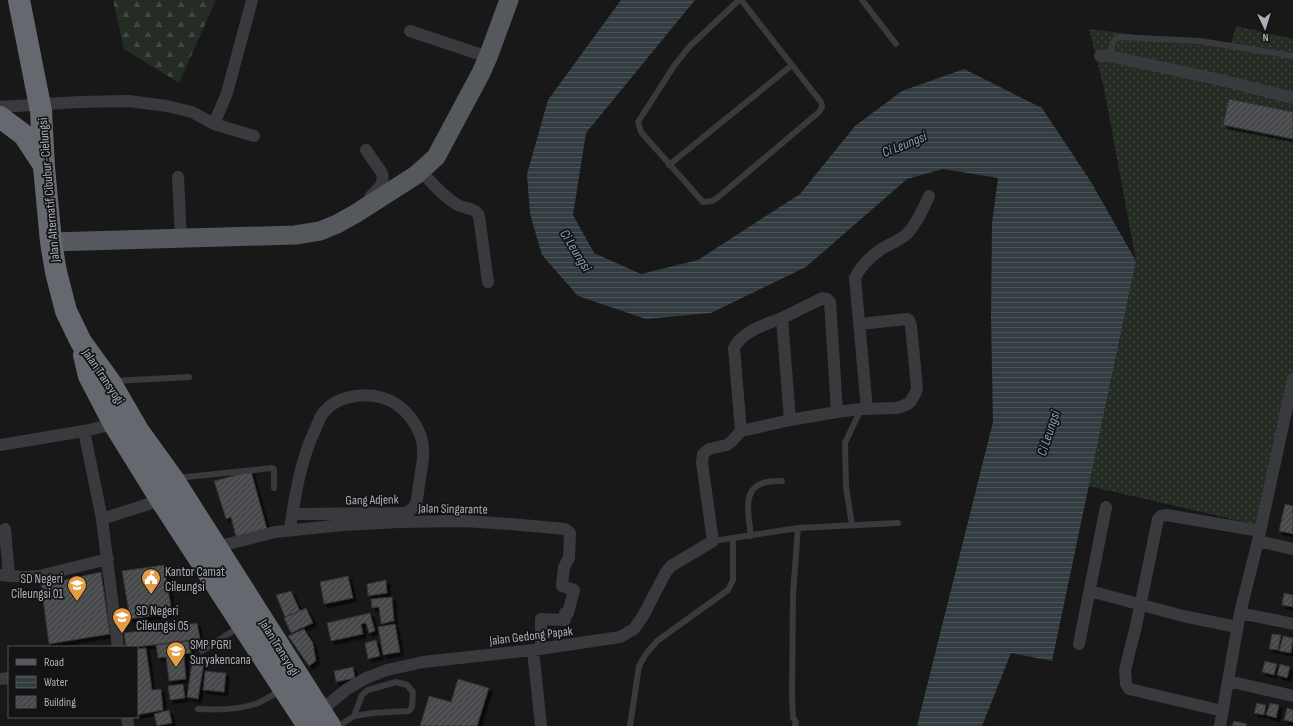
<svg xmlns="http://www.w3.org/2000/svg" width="1293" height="726" viewBox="0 0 1293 726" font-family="'Sofia Sans Condensed',sans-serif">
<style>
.grass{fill:url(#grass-dots)}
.forest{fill:url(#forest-firs)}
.water{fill:url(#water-rules)}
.building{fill:url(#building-hatch);stroke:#323235;filter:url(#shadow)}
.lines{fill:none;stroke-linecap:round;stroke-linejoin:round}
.lane{stroke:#393a3e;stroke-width:6}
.street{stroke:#393a3e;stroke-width:12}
.primary{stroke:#55585d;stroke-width:19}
.highway{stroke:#65696f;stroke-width:22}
.labels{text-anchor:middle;stroke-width:3.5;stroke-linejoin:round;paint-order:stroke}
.street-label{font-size:13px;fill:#abb0b8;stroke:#131314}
.poi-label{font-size:13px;fill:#abb0b8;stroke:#131314;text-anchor:start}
.water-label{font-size:14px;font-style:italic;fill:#85a1b0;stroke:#131314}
</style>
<defs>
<pattern id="grass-dots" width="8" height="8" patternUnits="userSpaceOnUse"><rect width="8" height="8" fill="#242c24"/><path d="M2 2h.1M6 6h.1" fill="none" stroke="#414842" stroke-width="1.8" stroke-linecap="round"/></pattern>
<pattern id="forest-firs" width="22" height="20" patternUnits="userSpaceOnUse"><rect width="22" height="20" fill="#242c24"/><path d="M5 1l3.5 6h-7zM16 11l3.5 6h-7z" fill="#414842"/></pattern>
<pattern id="water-rules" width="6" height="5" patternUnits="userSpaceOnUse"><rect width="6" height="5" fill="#323c41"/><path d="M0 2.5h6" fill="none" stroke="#4d565a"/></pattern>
<pattern id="building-hatch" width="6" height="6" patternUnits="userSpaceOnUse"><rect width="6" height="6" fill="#47484c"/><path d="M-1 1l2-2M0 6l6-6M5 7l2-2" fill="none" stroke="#5f6064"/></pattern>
<filter id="shadow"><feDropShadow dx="3.5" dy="3.5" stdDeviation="0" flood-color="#0009"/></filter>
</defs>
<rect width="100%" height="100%" fill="#181819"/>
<path class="grass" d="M1236,26L1293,39V373L1258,525L1089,486L1136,261L1104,88L1089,29L1230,47Z"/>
<path class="forest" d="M113,0H216L179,83L124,49Z"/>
<path class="water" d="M621,0H695L586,133L573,215L594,253L641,274L698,260L800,194L855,126L902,91L964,69L1042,108L1091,182L1136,261L1052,661L1011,653L982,726H917L993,422L991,318L992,223L998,178L943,169L907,179L806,267L711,313L646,319L578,296L542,255L530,214L527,174L548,100Z"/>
<path class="building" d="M1229,99L1293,112V139L1223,125Z
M251,471L267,529L236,537L231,517L226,519L214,481Z
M1285,504L1293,506V534L1279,531Z
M164,565L172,613L130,619L122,571Z
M101,572L110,634L49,644L41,585Z
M348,576L353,598L324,604L320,582Z
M386,580L387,593L368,596L367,584Z
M291,591L300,611L285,617L276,595Z
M1284,593L1293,595V607L1282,605Z
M392,597L394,621L381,624L379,607L372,608L371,599Z
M306,608L313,623L291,633L284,618Z
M370,613L375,631L369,633L366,623L361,624L363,634L331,641L327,623Z
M197,623L200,639L137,647H126L124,633Z
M395,624L400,652L383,655L378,627Z
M304,629L313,643L316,661L309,666L288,636Z
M1272,634L1281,635L1278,650L1269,649Z
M1283,636L1293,638L1291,653L1279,651Z
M376,640L380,656L368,659L365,643Z
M190,641L191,653L184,654L186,679L169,681L166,657L158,658L156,645Z
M146,648L152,690L161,689L163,710L137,715V649Z
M1265,661L1277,664L1274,675L1262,672Z
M192,662L204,663L198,699L187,697Z
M1280,664L1290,667L1287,678L1277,675Z
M353,667L355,678L336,682L334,671Z
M205,671L226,673L224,692L203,690Z
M458,679L489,688L477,726H420L429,696L451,702Z
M183,684L185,698L170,700L168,686Z
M1257,703L1266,705L1264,715L1254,713Z
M1270,703L1279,705L1276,718L1266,715Z
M1287,708L1293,710V722L1284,720Z
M169,710L172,723L157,726L154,714Z
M1234,721L1247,724L1246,726H1232Z"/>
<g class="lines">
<path class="lane" d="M739,0L689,47L674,66L638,122L641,132L703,202L712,201L716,199L819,112L822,107L821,102L741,0
M862,0L896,44
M1109,56C1111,48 1111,42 1118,37L1200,41L1293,56
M669,165L792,65
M114,381L189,377
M177,478L272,468L274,469V488
M852,525L846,487L845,443L861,409
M751,536C747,505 741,479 782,481
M713,541L798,528L898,523
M202,651L239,627
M198,709C217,710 237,710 255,704C264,701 272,695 280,691
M339,726L354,716L373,713L409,711L412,707L413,692L407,685L396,682L368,690L362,695L354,716
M630,726L639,666L646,654L657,641L728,590L733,580V538
M795,726L796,722L793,718L792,696L793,594L798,528"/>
<path class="street" d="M410,31L488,57
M1100,56H1109L1221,80L1293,98
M0,107L79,102L128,101L167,106L192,112L214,124L227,93L252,0
M214,124L254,136
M366,150L382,173C385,186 377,189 370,197
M421,172C433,183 445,199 460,206C468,209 475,208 479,216L488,282
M178,177L181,238
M867,409L855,278C860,267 870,257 880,250C889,244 899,241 907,234C917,223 923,210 929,196
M837,412L861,409L897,408L908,404L911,401L915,394L917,388L911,326L909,320L907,319L860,324
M84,431L102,519L118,647
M741,431L734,348C742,331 767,324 782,318L790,420
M0,445L84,431L114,424
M102,519L161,500
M5,529L9,576
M290,529C295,496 300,463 314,432C317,426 319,419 323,413C339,393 374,390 396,404C408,412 416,423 421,437C426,452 421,470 419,485C417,498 418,511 403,513L292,514
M1258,541L1293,549
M216,547L275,532L343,525L399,522L464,521L511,524L565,529L570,533L569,558L564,567L562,586L574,590L568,613H565V620L541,619V649
M0,575L24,577L39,576L108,559
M1090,591L1183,616L1237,627
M1240,613L1293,624
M1079,644L1106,507
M533,650L541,726
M0,679L9,678
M1228,681L1293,696
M320,711L347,689L366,678L387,670L423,662L533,650L620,637L634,629L643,616L666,572L671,566L713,541L702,463L703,454L709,449L727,445L731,442L741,431L790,420L837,412L830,302L827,299L823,298L782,318
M1223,711L1129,689L1126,684L1125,670L1136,626L1158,519L1161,516L1166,515L1260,531
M127,717L128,726
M1220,726L1240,613L1258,541L1293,379"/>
<path class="primary" d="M51,242L295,235L320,231L337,224L355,214L416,175L436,157L481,73L488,57L509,0"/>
<path class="highway" d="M19,0L41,111L44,167L51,242L56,272L66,311L81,342L110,382L139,432L173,479L330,726
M0,117L24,135L43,164
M84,355L89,376L114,424L161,500L308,726"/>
</g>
<defs>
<symbol id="civic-pin" viewBox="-11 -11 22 30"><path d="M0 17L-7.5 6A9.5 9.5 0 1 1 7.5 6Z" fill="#e49c45" stroke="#131314"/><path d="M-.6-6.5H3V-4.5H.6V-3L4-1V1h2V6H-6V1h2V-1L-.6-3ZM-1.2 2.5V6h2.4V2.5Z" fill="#fff"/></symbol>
<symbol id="school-pin" viewBox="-11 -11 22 30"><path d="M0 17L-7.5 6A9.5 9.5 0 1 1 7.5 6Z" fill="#e49c45" stroke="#131314"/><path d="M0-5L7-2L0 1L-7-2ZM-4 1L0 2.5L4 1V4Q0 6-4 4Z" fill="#fff"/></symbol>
</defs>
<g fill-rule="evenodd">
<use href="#civic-pin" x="140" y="567" width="22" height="30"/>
<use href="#school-pin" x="66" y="574" width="22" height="30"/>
<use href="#school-pin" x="111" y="606" width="22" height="30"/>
<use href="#school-pin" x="165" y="640" width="22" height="30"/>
</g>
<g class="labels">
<g class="street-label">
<text transform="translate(48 190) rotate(-95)" y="5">Jalan Alternatif Cibubur-Cielungsi</text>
<text transform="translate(104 376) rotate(56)" y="5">Jalan Transyogi</text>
<text transform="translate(372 499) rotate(-1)" y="5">Gang Adjenk</text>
<text transform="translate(453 508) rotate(1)" y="5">Jalan Singarante</text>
<text transform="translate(531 635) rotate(-7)" y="5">Jalan Gedong Papak</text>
<text transform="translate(280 647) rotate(58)" y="5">Jalan Transyogi</text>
</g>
<g class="poi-label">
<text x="165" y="576">Kantor Camat<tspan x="165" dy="15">Cileungsi</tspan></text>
<text x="63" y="583" text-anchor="end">SD Negeri<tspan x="63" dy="15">Cileungsi 01</tspan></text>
<text x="136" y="615">SD Negeri<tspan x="136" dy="15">Cileungsi 05</tspan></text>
<text x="190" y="649">SMP PGRI<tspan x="190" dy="15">Suryakencana</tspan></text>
</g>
<g class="water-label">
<text transform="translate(904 144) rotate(-22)" y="5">Ci Leungsi</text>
<text transform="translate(576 250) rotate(58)" y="5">Ci Leungsi</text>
<text transform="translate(1048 433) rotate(-72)" y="5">Ci Leungsi</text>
</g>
</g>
<rect x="8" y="646" width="130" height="72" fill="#131314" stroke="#505256"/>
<rect x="16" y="659" width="20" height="6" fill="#55585d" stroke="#505256"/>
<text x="44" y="666" font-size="12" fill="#abb0b8">Road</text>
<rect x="16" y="676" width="20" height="12" fill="url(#water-rules)" stroke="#505256"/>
<text x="44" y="686" font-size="12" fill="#abb0b8">Water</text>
<rect x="16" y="696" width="20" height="12" fill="url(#building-hatch)" stroke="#505256"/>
<text x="44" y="706" font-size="12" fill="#abb0b8">Building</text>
<g transform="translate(1265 28) rotate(176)" stroke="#131314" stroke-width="3" paint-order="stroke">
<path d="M0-3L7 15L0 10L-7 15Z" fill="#abb0b8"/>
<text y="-6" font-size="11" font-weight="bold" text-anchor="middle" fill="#abb0b8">N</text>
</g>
</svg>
